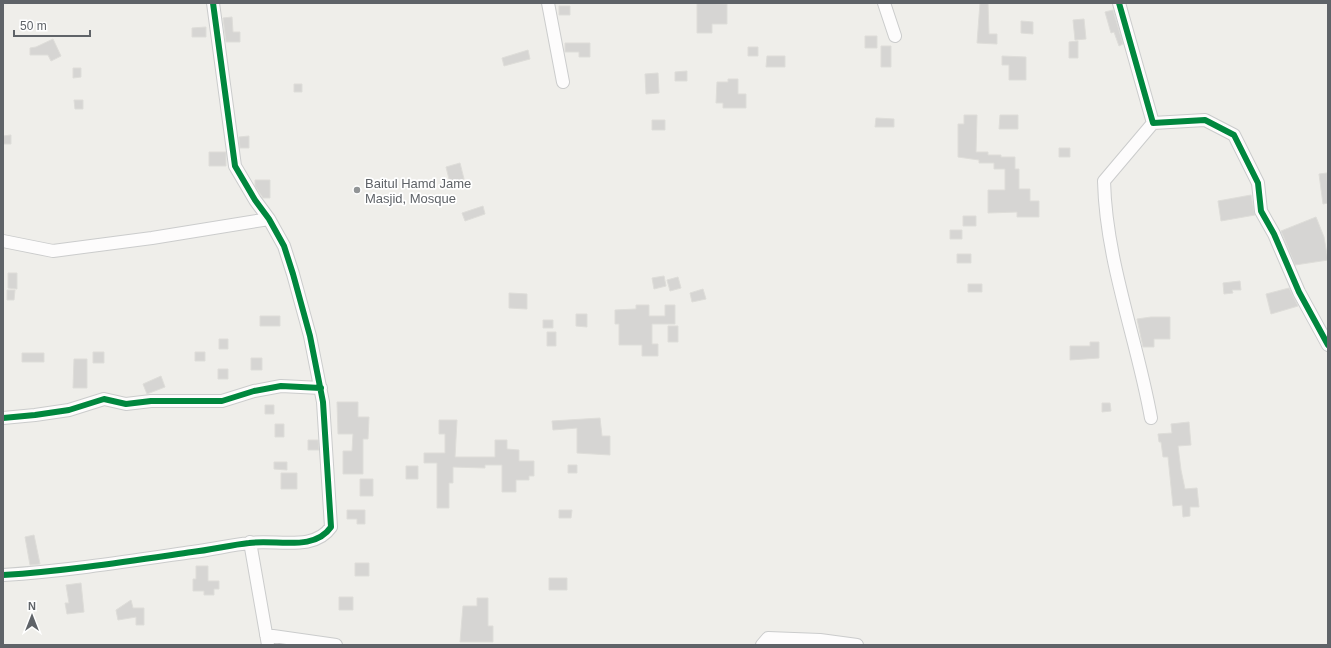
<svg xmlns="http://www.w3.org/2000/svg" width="1331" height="648" viewBox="0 0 1331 648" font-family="Arial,sans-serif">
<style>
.building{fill:#d6d5d3;stroke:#deddd9}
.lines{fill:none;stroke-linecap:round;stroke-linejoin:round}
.street-casing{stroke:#cbcccc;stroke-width:14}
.street{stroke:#fdfcfc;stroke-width:12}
.cycleway-casing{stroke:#fff;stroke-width:8}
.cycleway{stroke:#00873e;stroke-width:6}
.poi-dot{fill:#919496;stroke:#fff;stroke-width:1.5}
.labels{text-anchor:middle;stroke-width:3.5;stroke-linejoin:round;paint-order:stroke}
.poi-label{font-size:13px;fill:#5f6368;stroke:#fff;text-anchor:start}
</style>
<rect width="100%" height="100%" fill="#efeeea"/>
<path class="building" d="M697,3L727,4V24H712V33H697Z
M980,3H988L989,34H997V44L977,43Z
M559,6H570V15H559Z
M1113,10L1123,44L1119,46L1114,32L1111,33L1105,12Z
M232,17L233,32H240V42H226L223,18Z
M1084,19L1086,39L1075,40L1073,20Z
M1021,21L1033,22V34L1021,33Z
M206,27V37H192V28Z
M865,36H877V48H865Z
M53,39L61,56L51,61L48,55H30V48L36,47Z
M1078,41V58H1069V42Z
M565,43H590V57H579V52H565Z
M881,46H891V67H881Z
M748,47H758V56H748Z
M528,50L530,59L504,66L502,58Z
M767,56H785V67H766Z
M1002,56L1026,57V80H1009V65H1002Z
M73,68H81V77L73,78Z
M687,71V81H675V72Z
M658,73L659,93L646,94L645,74Z
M728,79H738V94H746V108H723V103H716L717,82H728Z
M294,84H302V92H294Z
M74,100H83V109H75Z
M964,115H977L976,152H988V155H1001V157H1015V169H1019V189H1030V201H1039V217H1017V212L988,213V190H1005V169H994V163H979V160L958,157V124H964Z
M1000,115H1018V129H999Z
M876,118L894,119V127H875Z
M652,120H665V130H652Z
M11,135V144H3V136Z
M249,136V148H240L239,137Z
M1059,148H1070V157H1059Z
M209,152H226V166H209Z
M460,163L464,179L450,183L446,167Z
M1327,173L1328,203L1323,204L1319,174Z
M255,180H270V198H263L255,186Z
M1251,195L1255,215L1221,221L1218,201Z
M483,206L485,214L465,221L462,213Z
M963,216H976V226H963Z
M1316,217L1324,237L1328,260L1295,265L1281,231Z
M950,230H962V239H950Z
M957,254H971V263H957Z
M8,273H17V289L8,288Z
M664,276L666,286L654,289L652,278Z
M678,277L681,288L670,291L667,280Z
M1240,281L1241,290H1232L1233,293L1224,294L1223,283Z
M968,284H982V292H968Z
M1289,288L1298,306L1271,314L1266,294Z
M703,289L706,299L692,302L690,293Z
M7,290H15L14,300H7Z
M509,293L527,294V309L509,308Z
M636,305H649V316H665V305H675V324H652V344H658V356H642V345H619V324H615V310L636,309Z
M576,314H587V327L576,326Z
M260,316H280V326H260Z
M1151,317H1170V339H1154V347H1143L1137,319Z
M543,320H553V328H543Z
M668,326H678V342H668Z
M547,332H556V346H547Z
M219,339H228V349H219Z
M1090,342H1099V358L1070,360V346H1090Z
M93,352H104V363H93Z
M195,352H205V361H195Z
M22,353H44V362H22Z
M251,358H262V370H251Z
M74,359H87V388H73Z
M218,369H228V379H218Z
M161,376L165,387L147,394L143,384Z
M337,402H358V417H369L368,439H363V474H343V451H352L353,434H338Z
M1102,403H1110L1111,411L1102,412Z
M265,405H274V414H265Z
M600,418L602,436H610V455L577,453V428L553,430L552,421Z
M439,420H457L455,457H495V440H507V449L519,450V461H534V476H529V480H516V492H502V465H485V468L453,467V483H449V508H437V463H424V453H445V434H439Z
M1189,422L1191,445L1178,446L1181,470L1185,489L1197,488L1199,507H1190V516L1183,517L1182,505L1173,506L1168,457H1163L1161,442H1159L1158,434L1172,433L1171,424Z
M275,424H284V437H275Z
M308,440H318L319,450H308Z
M274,462H287V470L274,469Z
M568,465H577V473H568Z
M406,466H418V479H406Z
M281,473H297V489H281Z
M360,479H373V496H360Z
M347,510H365V524H357V519H347Z
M559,510H572L571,518H559Z
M34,535L40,564L30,565L25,537Z
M355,563H369V576H355Z
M196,566H208V581H219V589H214V595H204V591H193V579H196Z
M549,578H567V590H549Z
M81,583L84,612L67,614L65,603H69L66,585Z
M339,597H353V610H339Z
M477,598H488V626H493V642H460L463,606H477Z
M131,600L133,608H144V625H136V617L118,620L116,610Z"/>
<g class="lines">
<defs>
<path id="street" d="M548,3L563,82
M884,3L895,36
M1119,3L1153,123L1205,120L1234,135L1258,183L1261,211L1274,234L1299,292L1328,345
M3,241L53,251L152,238L269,219
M3,418L35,415L69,410L104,399L126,404L151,401H222L254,391L281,386L321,388
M1151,418C1137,339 1106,262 1104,181L1153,123
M250,542L268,645
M3,575C66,571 130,561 192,552C211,550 230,545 249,543C276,539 314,552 331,527L323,402L310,336L293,274L284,246L269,219L255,200L235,166L213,3
M266,635L336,645
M762,645L768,638L820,640L857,645"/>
</defs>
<use href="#street" class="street-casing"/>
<use href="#street" class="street"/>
<defs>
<path id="cycleway" d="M1119,3L1153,123L1205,120L1234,135L1258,183L1261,211L1274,234L1299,292L1328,345
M3,418L35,415L69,410L104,399L126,404L151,401H222L254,391L281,386L321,388
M3,575C66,571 130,561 192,552C211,550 230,545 249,543C276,539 314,552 331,527L323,402L310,336L293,274L284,246L269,219L255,200L235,166L213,3"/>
</defs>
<use href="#cycleway" class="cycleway-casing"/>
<use href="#cycleway" class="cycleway"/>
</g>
<circle class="poi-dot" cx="357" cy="190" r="4"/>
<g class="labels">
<g class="poi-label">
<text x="365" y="188">Baitul Hamd Jame<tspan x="365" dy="15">Masjid, Mosque</tspan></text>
</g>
</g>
<rect width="1331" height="648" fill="none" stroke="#5f6368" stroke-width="8"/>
<g transform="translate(32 616)" stroke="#ffffff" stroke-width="3" paint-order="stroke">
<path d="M0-3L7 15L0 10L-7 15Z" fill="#5f6368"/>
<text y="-6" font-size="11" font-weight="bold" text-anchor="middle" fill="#5f6368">N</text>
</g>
<path d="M14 30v6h76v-6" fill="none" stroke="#5f6368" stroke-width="2"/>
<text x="20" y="30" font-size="12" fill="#5f6368" stroke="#ffffff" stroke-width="3" paint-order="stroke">50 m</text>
</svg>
